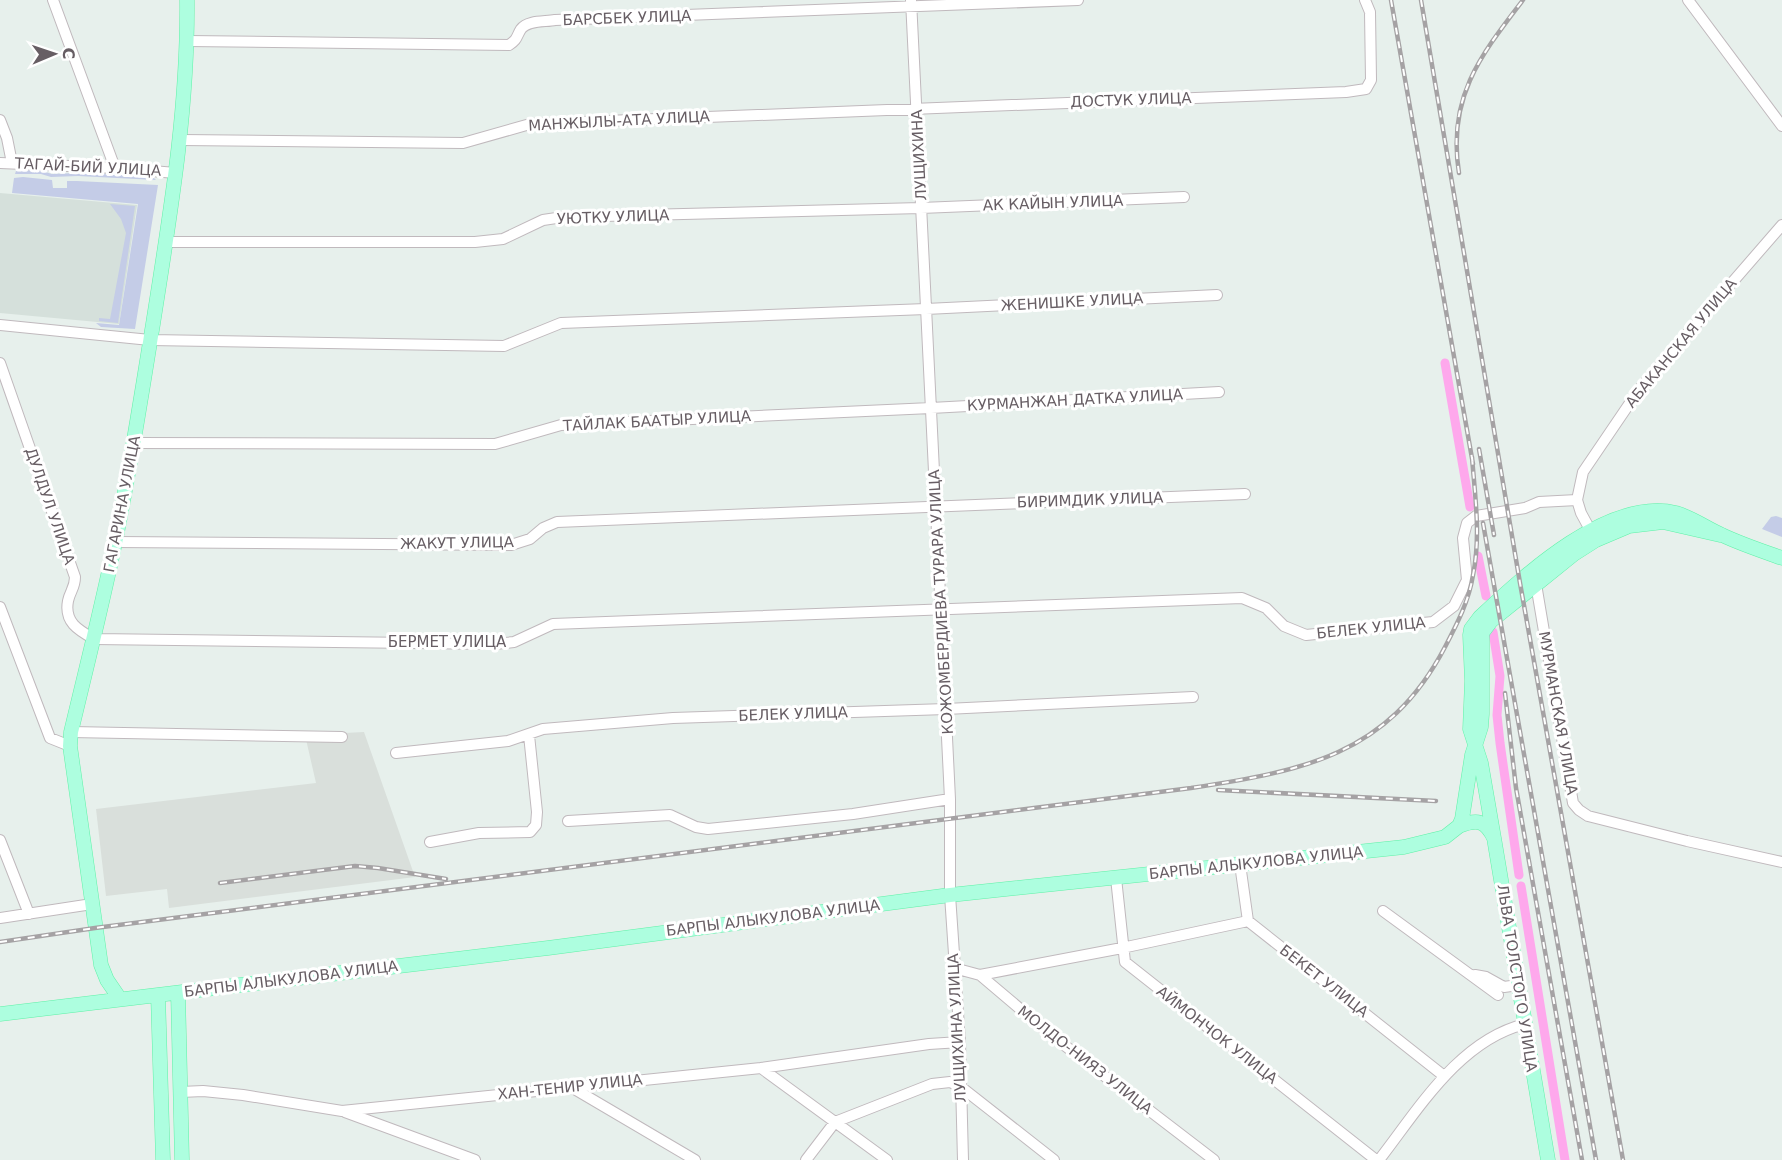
<svg xmlns="http://www.w3.org/2000/svg" width="1782" height="1160" viewBox="0 0 1782 1160" font-family="'DejaVu Sans',sans-serif">
<style>
.industrial{fill:#d9dfdb}
.education{fill:#d5e0db}
.green{fill:#c4cce7}
.lines{fill:none;stroke-linecap:round;stroke-linejoin:round}
.canal{stroke:#fea8ec;stroke-width:9}
.minor-casing{stroke:#c0b9bd;stroke-width:12}
.major-casing{stroke:#5ff1a7;stroke-width:15}
.minor{stroke:#fff;stroke-width:10}
.major{stroke:#adfedf;stroke-width:14}
.rail-casing{stroke:#a5a2a4;stroke-width:4.5}
.rail{stroke:#fff;stroke-width:2;stroke-dasharray:7;stroke-linecap:butt}
.labels{text-anchor:middle;stroke-width:6;stroke-linejoin:round;paint-order:stroke}
.street-label{font-size:15px;fill:#675e64;stroke:#fff}
</style>
<rect width="100%" height="100%" fill="#e7f0ec"/>
<path class="industrial" d="M364,732L415,877L169,908L167,889L106,896L96,809L316,783L305,735Z"/>
<path class="education" d="M0,193L137,205L119,324L0,313Z"/>
<path class="green" d="M21,170L42,171L52,174L77,173L145,176L153,177L156,180L78,176L51,177L41,174H15L16,171Z
M23,177L52,180L53,188H67V181H77L158,185L135,329L101,327L96,323L119,325L138,204L12,193L14,178Z
M110,204L135,206L118,323L99,321V318L110,319L126,233L121,219Z
M1776,516L1782,518V537L1762,529L1771,517Z"/>
<g class="lines">
<path class="canal" d="M1445,363L1470,507
M1478,556L1486,596
M1493,632L1500,676L1497,715L1500,743L1519,875
M1521,886L1565,1160"/>
<defs>
<path id="minor" d="M53,0L115,168
M911,0L950,799V895L960,1042L963,1160
M1688,0L1782,126
M187,41L509,45C518,39 516,37 521,29C528,20 545,22 555,20L1078,0
M0,120L7,138L12,163
M181,140L463,143L530,124L1346,92L1366,89L1371,80L1370,12L1365,0
M0,163L115,168L176,173
M166,242H475L503,239L543,220L563,217L921,208L1184,197
M0,325L150,340L504,346L561,323L926,309L1217,295
M0,363L75,577C75,588 70,591 68,601C64,622 78,630 94,639L495,644L514,642L553,624L1242,598L1266,608L1284,626L1306,635L1433,622L1454,606L1467,580L1463,538L1467,523L1476,516L1525,508L1539,502L1577,500
M134,443L495,444L561,425L931,408L1219,392
M1577,500L1583,472L1638,391L1782,225
M1577,500L1581,513L1594,537
M115,542L511,545L530,539L543,528L557,522L1245,494
M1536,584L1573,803L1579,810L1588,816L1687,841L1782,862
M0,607L50,738L70,746
M71,732L342,737
M396,753L508,741L543,729L673,718L946,709L1193,697
M568,821L670,815L696,827L708,829L853,814L950,799
M0,840L29,914
M430,842L479,833L530,832L536,825L537,812L529,735
M1240,864L1248,921L1444,1076
M1116,878L1125,962L1376,1160
M1383,911L1498,995
M0,918L92,904
M954,968L980,975L1051,1035L1214,1160
M980,975L1122,948L1248,921
M1475,975L1486,977L1504,987L1518,985
M761,1068L887,1160
M571,1087L695,1160
M181,1092L203,1091L243,1095L342,1111L761,1068L929,1044L960,1042
M345,1112L475,1160
M806,1160L835,1122L932,1084L950,1082L961,1087L1054,1160
M1379,1160C1418,1110 1459,1040 1525,1024"/>
<path id="major" d="M1459,826C1477,819 1485,820 1494,838L1548,1160
M1494,838L1481,763L1470,729L1472,681L1470,635L1471,629L1480,617C1526,574 1609,497 1676,513C1693,518 1706,528 1722,535C1741,544 1762,551 1782,558
M178,993L182,1160
M158,995L163,1160
M120,999L107,980L101,965L70,746L71,732C86,669 102,606 115,543C130,470 141,397 153,324C170,215 188,111 187,0
M0,1014L548,948L950,895L1404,847L1445,837L1459,826L1462,819L1472,755L1481,727L1482,714V633L1491,621L1574,554L1596,540L1629,526L1663,522L1720,535"/>
</defs>
<use href="#minor" class="minor-casing"/>
<use href="#major" class="major-casing"/>
<use href="#minor" class="minor"/>
<use href="#major" class="major"/>
<defs>
<path id="rail" d="M1391,0L1473,464
M1421,0L1520,583L1623,1160
M1459,173C1447,98 1480,56 1523,0
M1479,449L1494,535
M1483,523L1596,1160
M1505,693L1516,788L1582,1160
M1218,790L1436,801
M220,883L355,866L378,868L446,879
M0,942L95,928L1191,788C1302,771 1388,756 1445,647C1457,624 1469,601 1473,575C1481,536 1475,496 1472,457"/>
</defs>
<use href="#rail" class="rail-casing"/>
<use href="#rail" class="rail"/>
</g>
<g class="labels">
<g class="street-label">
<text transform="translate(627 18) rotate(-2)" y="5">БАРСБЕК УЛИЦА</text>
<text transform="translate(1131 100) rotate(-2)" y="5">ДОСТУК УЛИЦА</text>
<text transform="translate(619 121) rotate(-3)" y="5">МАНЖЫЛЫ-АТА УЛИЦА</text>
<text transform="translate(919 155) rotate(-93)" y="5">ЛУЩИХИНА</text>
<text transform="translate(88 167) rotate(3)" y="5">ТАГАЙ-БИЙ УЛИЦА</text>
<text transform="translate(1053 203) rotate(-2)" y="5">АК КАЙЫН УЛИЦА</text>
<text transform="translate(613 217) rotate(-2)" y="5">УЮТКУ УЛИЦА</text>
<text transform="translate(1072 302) rotate(-3)" y="5">ЖЕНИШКЕ УЛИЦА</text>
<text transform="translate(1681 343) rotate(-50)" y="5">АБАКАНСКАЯ УЛИЦА</text>
<text transform="translate(1075 400) rotate(-3)" y="5">КУРМАНЖАН ДАТКА УЛИЦА</text>
<text transform="translate(657 421) rotate(-3)" y="5">ТАЙЛАК БААТЫР УЛИЦА</text>
<text transform="translate(1090 500) rotate(-2)" y="5">БИРИМДИК УЛИЦА</text>
<text transform="translate(122 504) rotate(-79)" y="5">ГАГАРИНА УЛИЦА</text>
<text transform="translate(50 506) rotate(71)" y="5">ДУЛДУЛ УЛИЦА</text>
<text transform="translate(457 543) rotate(-1)" y="5">ЖАКУТ УЛИЦА</text>
<text transform="translate(941 602) rotate(-93)" y="5">КОЖОМБЕРДИЕВА ТУРАРА УЛИЦА</text>
<text transform="translate(1371 628) rotate(-6)" y="5">БЕЛЕК УЛИЦА</text>
<text x="447" y="647">БЕРМЕТ УЛИЦА</text>
<text transform="translate(1558 713) rotate(80)" y="5">МУРМАНСКАЯ УЛИЦА</text>
<text transform="translate(793 714) rotate(-2)" y="5">БЕЛЕК УЛИЦА</text>
<text transform="translate(1256 863) rotate(-6)" y="5">БАРПЫ АЛЫКУЛОВА УЛИЦА</text>
<text transform="translate(773 918) rotate(-7)" y="5">БАРПЫ АЛЫКУЛОВА УЛИЦА</text>
<text transform="translate(1517 978) rotate(81)" y="5">ЛЬВА ТОЛСТОГО УЛИЦА</text>
<text transform="translate(291 979) rotate(-7)" y="5">БАРПЫ АЛЫКУЛОВА УЛИЦА</text>
<text transform="translate(1324 981) rotate(38)" y="5">БЕКЕТ УЛИЦА</text>
<text transform="translate(957 1028) rotate(-93)" y="5">ЛУЩИХИНА УЛИЦА</text>
<text transform="translate(1217 1035) rotate(38)" y="5">АЙМОНЧОК УЛИЦА</text>
<text transform="translate(1085 1060) rotate(38)" y="5">МОЛДО-НИЯЗ УЛИЦА</text>
<text transform="translate(570 1087) rotate(-6)" y="5">ХАН-ТЕНИР УЛИЦА</text>
</g>
</g>
<g transform="translate(54 54) rotate(88)" stroke="#ffffff" stroke-width="4.5" paint-order="stroke">
<path d="M0-4.5L10 22L0 15L-10 22Z" fill="#675e64"/>
<text y="-9" font-size="16" font-weight="bold" text-anchor="middle" fill="#675e64">С</text>
</g>
</svg>
